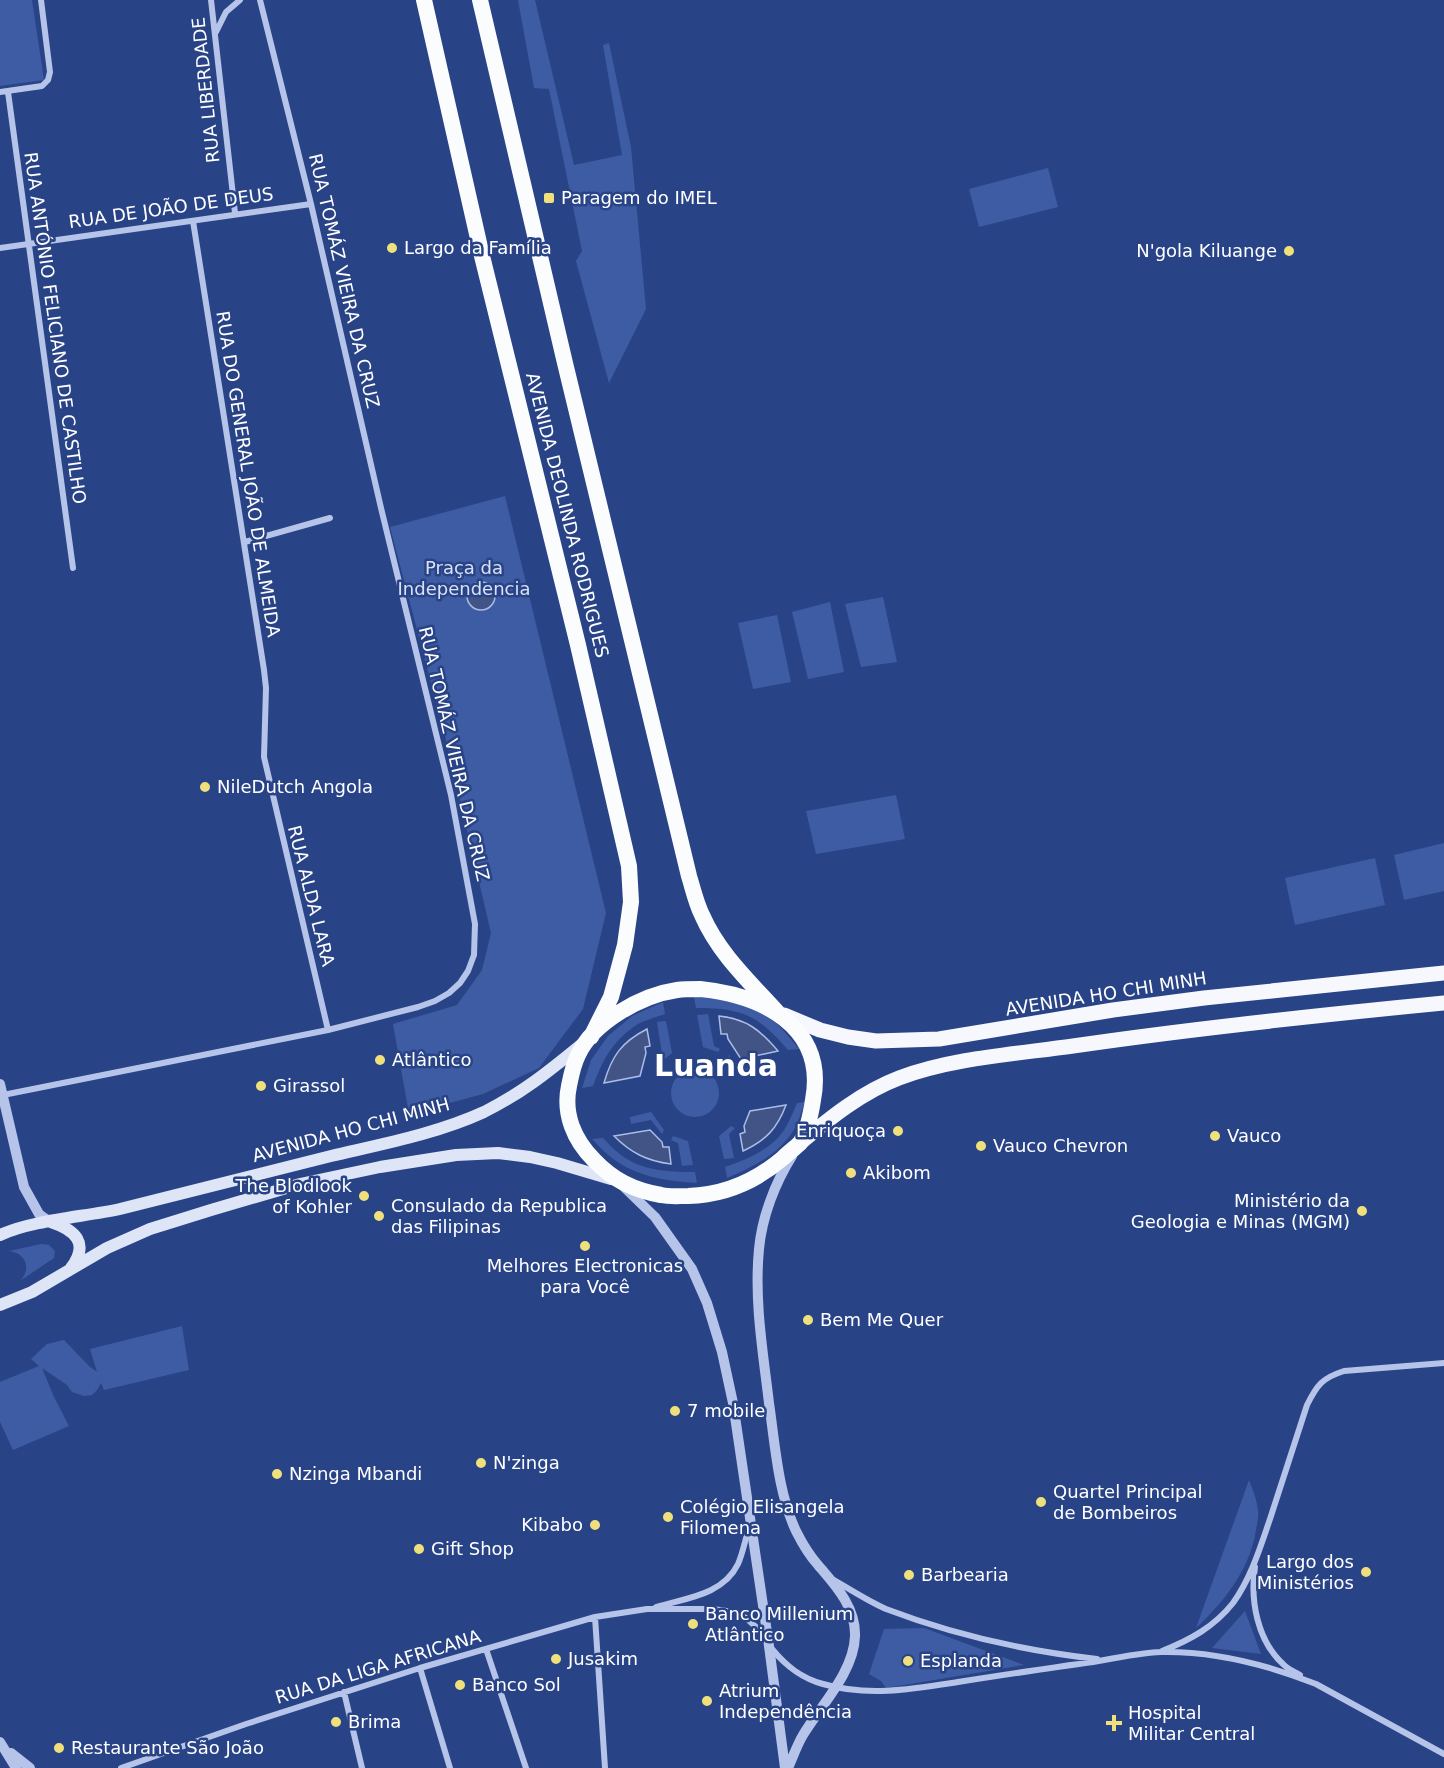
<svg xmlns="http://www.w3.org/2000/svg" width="1444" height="1768" viewBox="0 0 1444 1768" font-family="'DejaVu Sans',sans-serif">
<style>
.green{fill:#3e5ca3}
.water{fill:#415485;stroke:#aabde8;stroke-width:1.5}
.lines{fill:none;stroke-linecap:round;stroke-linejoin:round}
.minor{stroke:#b5c4e8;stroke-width:6}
.tertiary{stroke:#b5c4e8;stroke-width:10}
.secondary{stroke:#dee5f7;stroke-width:12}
.primary{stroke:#f7f8fe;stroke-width:15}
.trunk{stroke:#fbfcfe;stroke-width:16}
.poi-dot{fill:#efe07c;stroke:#294387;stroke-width:2}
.labels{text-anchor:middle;stroke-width:5;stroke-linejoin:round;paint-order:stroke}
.street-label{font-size:18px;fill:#fff;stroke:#294387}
.poi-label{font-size:18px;fill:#fff;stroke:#294387;text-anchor:start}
.park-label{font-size:18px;fill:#d8e1f6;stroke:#294387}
.town-label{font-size:30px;font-weight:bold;fill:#fff;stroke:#294387}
</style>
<rect width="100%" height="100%" fill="#294387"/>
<path class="green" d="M0,0H32L44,80L0,86Z
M518,0H535L574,165L622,155L603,45L609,43L631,147L646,309L609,383L576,261L582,251L549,89L534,88Z
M1048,168L1058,207L979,227L969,189Z
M505,496L606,913L583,1009L539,1068L483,1094L409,1114L393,1024L457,1005L482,970L491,933L445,736L390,527Z
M883,597L897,662L861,667L845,604Z
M830,602L844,672L808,679L792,612Z
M777,615L791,682L753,689L738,623Z
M896,795L905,839L816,854L806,811Z
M1444,843V891L1404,900L1394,855Z
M1375,858L1385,905L1295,925L1285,878Z
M694,997C725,999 757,1003 780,1027C787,1034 793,1042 799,1049L788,1050C758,1015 742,1008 696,1008Z
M663,1002L665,1014C656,1017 646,1020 638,1024C613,1040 603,1059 593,1086L582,1088L591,1060L608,1036L632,1016Z
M708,1014L714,1046L720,1049L718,1052L703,1047L697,1015Z
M666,1021L672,1053L660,1063L656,1060L662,1054L657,1022Z
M729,1055L741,1069L759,1066L760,1073L739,1076L727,1059Z
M671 1093a24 24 0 1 1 48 0a24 24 0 1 1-48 0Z
M805,1102C802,1110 799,1120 795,1128C780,1154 753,1167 727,1178L725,1167C748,1159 775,1148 787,1125C791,1118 794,1110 797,1103Z
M651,1112L664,1130L662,1134L651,1120L631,1124L630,1117Z
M731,1126L735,1128L729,1134L734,1158L724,1159L719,1136Z
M673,1136L688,1141L693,1165L682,1166L678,1143L671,1140Z
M603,1138C609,1144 614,1150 621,1155C642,1171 669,1172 695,1172L697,1183C667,1181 637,1177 612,1158C605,1153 598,1145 592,1139Z
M41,1244L49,1245L55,1251L54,1258L20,1281C32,1269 26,1253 9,1251Z
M182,1326L189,1370L104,1390L101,1383L97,1390L92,1395L84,1396L72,1392L67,1385L42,1368L54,1397L69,1426L13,1450L0,1422V1382L39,1366L31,1359L47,1344L64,1340L89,1366L97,1372L90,1349Z
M1249,1480C1253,1490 1257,1500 1258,1511C1259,1517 1257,1523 1256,1530C1250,1569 1225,1601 1196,1628Z
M1245,1611L1261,1654L1212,1648Z
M924,1628L1024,1665L886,1688L881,1681L869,1674L884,1629Z"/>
<path class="water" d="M467 596a14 14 0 1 1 28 0a14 14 0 1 1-28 0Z
M719,1016C747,1019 760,1030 778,1051L741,1059L728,1039L727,1034H721Z
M647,1029L650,1046L645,1047L646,1053L640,1076L604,1083C612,1055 622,1042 647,1029Z
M786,1105C777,1129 766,1140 743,1151L740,1134L745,1132L744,1126L750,1111Z
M650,1130L662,1142L663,1147H669L671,1164C647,1161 631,1153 614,1136Z"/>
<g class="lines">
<path class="minor" d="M211,0L235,213
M216,32L226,12L240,0
M0,92L42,86L48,80L50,72L41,0
M8,92L73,568
M193,221L264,670L266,688L264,757L328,1030
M0,248L311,204
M245,542L330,518
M3,1095L328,1030L418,1007L435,1001L449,993L460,983L468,971L474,955L475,924L451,795L381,508L311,204L260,0
M1255,1567C1250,1600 1257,1641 1284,1665C1288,1669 1295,1672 1300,1675
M834,1580C851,1590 868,1601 886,1609C954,1635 1026,1651 1097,1659
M656,1607C686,1598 723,1595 738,1564C743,1553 745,1540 749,1528
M595,1617L605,1768
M486,1649L526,1768
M772,1649C786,1666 801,1678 823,1684C868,1697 913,1689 958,1682C1003,1675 1048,1668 1093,1662C1115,1658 1139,1653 1161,1652C1213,1651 1268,1665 1316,1684L1444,1754
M1162,1651C1190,1640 1214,1627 1233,1603C1251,1578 1260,1548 1270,1519C1282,1481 1295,1443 1307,1405C1317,1385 1322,1378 1344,1371L1444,1363
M420,1668L450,1768
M344,1692L362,1768
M121,1768L246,1724L420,1668L595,1617L647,1609H713L733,1612L746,1618L756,1627L766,1641"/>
<path class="tertiary" d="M0,1084L24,1187L39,1214L50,1222
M625,1188L655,1217L692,1269L707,1303L722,1352L733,1403L769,1646L785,1768
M0,1742L16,1768
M11,1753L30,1768
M788,1768C793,1757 797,1745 803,1735C821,1705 854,1672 855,1636C856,1607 835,1585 818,1565C809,1555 802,1543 796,1531C778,1493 775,1444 769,1403C763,1352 754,1301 759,1249C762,1217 775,1183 792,1156"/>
<path class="secondary" d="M51,1222C75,1230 90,1243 71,1268
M0,1235C33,1220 83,1217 120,1209C190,1192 261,1173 331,1156C382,1144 436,1134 484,1112C522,1093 548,1072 581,1045
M0,1305L32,1292L107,1248L150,1229L211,1210L300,1184L380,1167L456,1155L498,1153L530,1157L557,1163L611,1179"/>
<path class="primary" d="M784,1015L820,1030L848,1037L876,1041L939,1039L1113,1010L1204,998L1444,973
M800,1143C830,1118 862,1092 899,1078C952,1058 1016,1054 1073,1046C1196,1028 1320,1015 1444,1003"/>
<path class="trunk" d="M424,0L482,256L578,645L629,866L631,902L625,945L611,997L591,1037
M480,0L565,363L689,876C693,889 696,903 702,915C719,954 750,982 778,1013
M700,989C761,995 827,1026 813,1100C811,1113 808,1131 800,1143C795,1148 788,1153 783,1158C755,1182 725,1195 688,1196C679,1196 670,1197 661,1195C633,1190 613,1180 594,1160C574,1140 563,1114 569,1086C571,1076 573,1065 578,1055C593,1022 642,995 677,990C684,989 692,989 700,989Z"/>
</g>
<g class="poi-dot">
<rect x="543" y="192" width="12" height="12" rx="3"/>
<circle cx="392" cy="248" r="6"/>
<circle cx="1289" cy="251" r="6"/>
<circle cx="205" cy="787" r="6"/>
<circle cx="380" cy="1060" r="6"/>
<circle cx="261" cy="1086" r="6"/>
<circle cx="898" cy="1131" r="6"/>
<circle cx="1215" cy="1136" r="6"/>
<circle cx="981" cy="1146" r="6"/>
<circle cx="851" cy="1173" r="6"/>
<circle cx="364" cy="1196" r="6"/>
<circle cx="1362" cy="1211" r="6"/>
<circle cx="379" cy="1216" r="6"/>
<circle cx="585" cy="1246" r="6"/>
<circle cx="808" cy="1320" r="6"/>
<circle cx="675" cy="1411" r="6"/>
<circle cx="481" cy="1463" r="6"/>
<circle cx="277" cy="1474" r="6"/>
<circle cx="1041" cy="1502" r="6"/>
<circle cx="668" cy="1517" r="6"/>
<circle cx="595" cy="1525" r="6"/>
<circle cx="419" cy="1549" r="6"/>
<circle cx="1366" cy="1572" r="6"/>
<circle cx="909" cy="1575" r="6"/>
<circle cx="693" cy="1624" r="6"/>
<circle cx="556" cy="1659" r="6"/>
<circle cx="908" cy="1661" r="6"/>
<circle cx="460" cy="1685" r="6"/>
<circle cx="707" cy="1701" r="6"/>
<circle cx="336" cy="1722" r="6"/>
<path d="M1111 1714h6v6h6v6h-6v6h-6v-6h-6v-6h6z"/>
<circle cx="59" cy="1748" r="6"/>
</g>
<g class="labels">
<g class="street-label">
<text transform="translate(206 90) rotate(-96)" y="6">RUA LIBERDADE</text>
<text transform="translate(171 208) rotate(-8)" y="6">RUA DE JOÃO DE DEUS</text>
<text transform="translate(344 281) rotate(77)" y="6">RUA TOMÁZ VIEIRA DA CRUZ</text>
<text transform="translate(55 328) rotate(82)" y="6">RUA ANTÓNIO FELICIANO DE CASTILHO</text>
<text transform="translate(248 474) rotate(81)" y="6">RUA DO GENERAL JOÃO DE ALMEIDA</text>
<text transform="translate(567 515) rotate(76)" y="6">AVENIDA DEOLINDA RODRIGUES</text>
<text transform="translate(454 754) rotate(77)" y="6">RUA TOMÁZ VIEIRA DA CRUZ</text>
<text transform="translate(311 896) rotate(76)" y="6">RUA ALDA LARA</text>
<text transform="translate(1106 994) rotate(-9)" y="6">AVENIDA HO CHI MINH</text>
<text transform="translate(351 1130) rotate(-15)" y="6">AVENIDA HO CHI MINH</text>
<text transform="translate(378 1667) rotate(-17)" y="6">RUA DA LIGA AFRICANA</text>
</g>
<g class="poi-label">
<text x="561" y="204">Paragem do IMEL</text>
<text x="404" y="254">Largo da Família</text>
<text x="1277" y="257" text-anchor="end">N'gola Kiluange</text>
<text x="217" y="793">NileDutch Angola</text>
<text x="392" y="1066">Atlântico</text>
<text x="273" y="1092">Girassol</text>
<text x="886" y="1137" text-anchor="end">Enriquoça</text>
<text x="1227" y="1142">Vauco</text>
<text x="993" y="1152">Vauco Chevron</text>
<text x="863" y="1179">Akibom</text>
<text x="352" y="1192" text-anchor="end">The Blodlook<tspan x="352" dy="21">of Kohler</tspan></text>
<text x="1350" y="1207" text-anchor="end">Ministério da<tspan x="1350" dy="21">Geologia e Minas (MGM)</tspan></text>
<text x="391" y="1212">Consulado da Republica<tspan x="391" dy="21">das Filipinas</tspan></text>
<text x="585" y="1272" text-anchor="middle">Melhores Electronicas<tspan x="585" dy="21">para Você</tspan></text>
<text x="820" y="1326">Bem Me Quer</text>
<text x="687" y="1417">7 mobile</text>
<text x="493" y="1469">N'zinga</text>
<text x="289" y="1480">Nzinga Mbandi</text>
<text x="1053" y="1498">Quartel Principal<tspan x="1053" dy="21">de Bombeiros</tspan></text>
<text x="680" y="1513">Colégio Elisangela<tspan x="680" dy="21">Filomena</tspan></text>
<text x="583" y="1531" text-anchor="end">Kibabo</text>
<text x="431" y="1555">Gift Shop</text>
<text x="1354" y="1568" text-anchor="end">Largo dos<tspan x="1354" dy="21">Ministérios</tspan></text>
<text x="921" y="1581">Barbearia</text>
<text x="705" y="1620">Banco Millenium<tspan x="705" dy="21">Atlântico</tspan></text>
<text x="568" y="1665">Jusakim</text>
<text x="920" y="1667">Esplanda</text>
<text x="472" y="1691">Banco Sol</text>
<text x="719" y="1697">Atrium<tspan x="719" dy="21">Independência</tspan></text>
<text x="1128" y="1719">Hospital<tspan x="1128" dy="21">Militar Central</tspan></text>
<text x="348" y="1728">Brima</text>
<text x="71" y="1754">Restaurante São João</text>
</g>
<g class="park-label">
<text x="464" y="574">Praça da<tspan x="464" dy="21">Independencia</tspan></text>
</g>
<g class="town-label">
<text x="716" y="1076">Luanda</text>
</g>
</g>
</svg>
